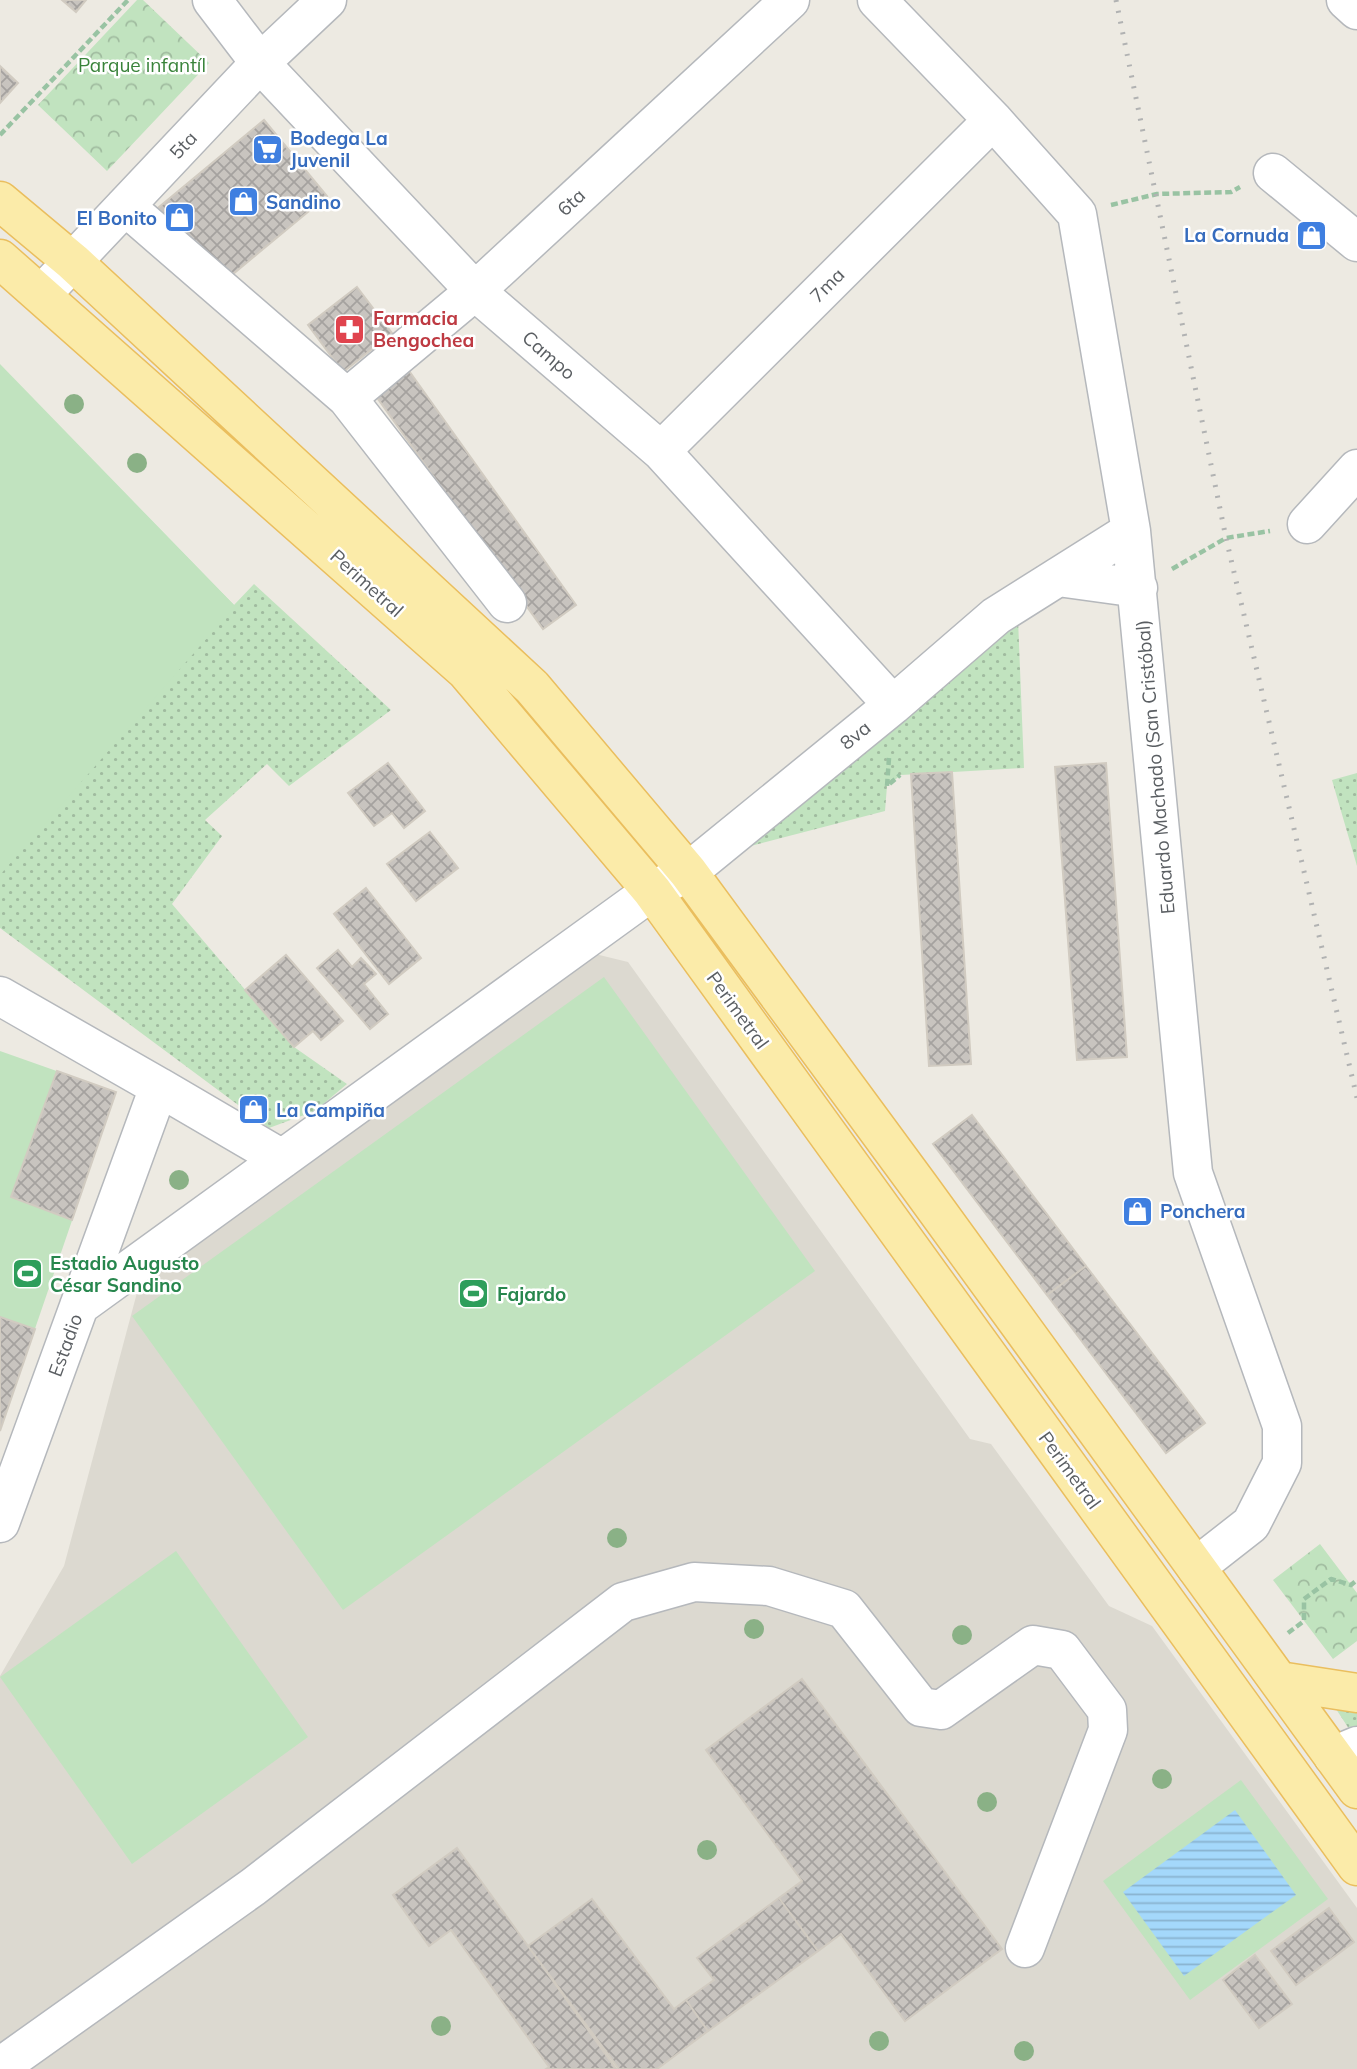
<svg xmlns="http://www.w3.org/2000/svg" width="1357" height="2069" viewBox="0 0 1357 2069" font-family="Mulish,sans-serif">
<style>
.education{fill:#dcd9d0}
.grass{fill:url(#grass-dots)}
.park{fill:url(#park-crowns)}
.pitch{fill:#c1e3bf}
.water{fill:url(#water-rules)}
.building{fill:url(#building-cross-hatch);stroke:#d1cbc1;stroke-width:2}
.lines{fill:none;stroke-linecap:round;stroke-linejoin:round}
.minor-casing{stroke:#b5b8bc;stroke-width:41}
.major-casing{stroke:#eabe5e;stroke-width:41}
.path{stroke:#99c3a3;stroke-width:4.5;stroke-dasharray:7 3.5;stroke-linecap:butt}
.minor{stroke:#fff;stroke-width:38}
.major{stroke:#fbeba9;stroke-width:38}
.rail{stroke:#b1b2b2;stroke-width:5;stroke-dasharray:2 9;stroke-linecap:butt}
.tree{fill:#8ab186}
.labels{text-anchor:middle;stroke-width:5;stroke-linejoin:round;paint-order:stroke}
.park-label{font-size:19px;fill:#39833a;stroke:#fff}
.shop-label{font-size:19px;font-weight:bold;fill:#366cbe;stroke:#fff;text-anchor:start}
.street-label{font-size:19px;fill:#5a5e62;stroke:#fff}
.health-label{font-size:19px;font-weight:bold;fill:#be3a42;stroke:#fff;text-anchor:start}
.leisure-label{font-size:19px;font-weight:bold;fill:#27864d;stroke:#fff;text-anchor:start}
</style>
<defs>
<pattern id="grass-dots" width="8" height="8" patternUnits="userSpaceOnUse" patternTransform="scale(1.75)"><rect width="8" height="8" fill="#c1e3bf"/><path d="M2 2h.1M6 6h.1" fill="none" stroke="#a0bb9f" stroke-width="1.8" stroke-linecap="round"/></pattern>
<pattern id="park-crowns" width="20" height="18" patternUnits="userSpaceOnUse" patternTransform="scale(1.75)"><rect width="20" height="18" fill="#c1e3bf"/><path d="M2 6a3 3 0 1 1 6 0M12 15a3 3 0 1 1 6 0" fill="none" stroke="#a0bb9f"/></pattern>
<pattern id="water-rules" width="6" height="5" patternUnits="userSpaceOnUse" patternTransform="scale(1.75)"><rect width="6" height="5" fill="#a4d8fb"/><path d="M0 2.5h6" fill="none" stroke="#89b2cf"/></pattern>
<pattern id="building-cross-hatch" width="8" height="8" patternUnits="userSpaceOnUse" patternTransform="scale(1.75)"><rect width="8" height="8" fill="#c8c4bf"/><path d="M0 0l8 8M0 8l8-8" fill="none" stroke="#a5a29f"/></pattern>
</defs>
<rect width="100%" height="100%" fill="#edeae2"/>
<path class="education" d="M587,952L628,962L970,1439L991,1444L1109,1606L1152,1626L1357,1908V2069H0V1676L64,1566L142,1274Z"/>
<path class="grass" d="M61,428L234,605L254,584L391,710L289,786L267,764L205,820L222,836L172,904L294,1047L347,1084L315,1111L269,1128L0,928V566Z
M1018,619L1024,768L901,775L887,786L885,811L747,847Z
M1357,773V866L1332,780Z
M1336,1709L1357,1712V1737L1355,1738Z"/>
<path class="park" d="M137,0H143L209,63L107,171L38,105Z
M1320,1544L1357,1593V1641L1333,1659L1273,1580Z"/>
<path class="pitch" d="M0,364L235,606L0,875Z
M604,977L815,1271L343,1610L132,1316Z
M0,1051L116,1092L0,1431Z
M176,1551L308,1737L132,1864L0,1677Z
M1241,1780L1328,1899L1190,2000L1103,1881Z"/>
<path class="water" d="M1235,1810L1296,1895L1184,1976L1123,1892Z"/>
<path class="building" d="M62,0H86L76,12Z
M0,66L18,83L0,103Z
M264,120L327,196L221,284L158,208Z
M1314,223L1324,234L1309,247L1300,237Z
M357,287L392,333L343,372L308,325Z
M407,368L576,605L543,629L373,392Z
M388,763L425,811L404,828L392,813L374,826L348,793Z
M1106,763L1127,1057L1077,1060L1055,767Z
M952,772L971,1064L929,1066L911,774Z
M430,832L458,868L416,901L387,864Z
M366,888L421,958L389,984L334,914Z
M338,950L352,967L361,958L376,974L364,984L388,1014L370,1029L317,968Z
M286,955L343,1021L321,1040L313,1031L294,1047L245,990Z
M57,1071L116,1092L72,1220L11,1197Z
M972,1115L1086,1266L1047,1295L933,1144Z
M1086,1266L1205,1423L1166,1453L1047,1295Z
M0,1317L35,1329L0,1431Z
M802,1679L1002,1949L905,2021L841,1934L818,1951L779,1898L802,1881L706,1750Z
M457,1848L528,1946L616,2069H546L549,2067L451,1930L429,1946L393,1895Z
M779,1898L818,1951L708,2031L686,2000L714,1980L697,1958Z
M592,1899L674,2009L686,2000L708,2031L657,2069H619L528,1946Z
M1329,1908L1354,1942L1296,1985L1271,1951Z
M1255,1955L1292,2004L1259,2028L1223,1980Z"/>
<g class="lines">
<defs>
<path id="minor" d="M212,0L260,63L475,291L661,451L893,705
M877,0L993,120L1077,214L1131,531L1193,1173L1282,1426V1463L1251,1524L1196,1567
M1346,0L1357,10
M1273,173L1357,242
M125,206L347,398L507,603
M42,294L260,63L327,0
M347,398L475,291L790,0
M661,451L993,120
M1307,524L1357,469
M1058,577L1138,588
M0,996L159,1087L0,1523
M159,1087L282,1159
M79,1306L652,891L688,872L893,705L996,616L1131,531
M1333,1756L1357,1746
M0,2067L253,1887L623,1602L694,1582L769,1586L844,1609L921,1707L941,1710L1033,1645L1062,1650L1107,1710L1108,1730L1025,1948"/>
<path id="major" d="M0,201L73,262L532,687L688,872L919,1186L1357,1789
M0,259L466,671L652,891L1357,1866
M1279,1681L1357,1693"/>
</defs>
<use href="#minor" class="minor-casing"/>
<use href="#major" class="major-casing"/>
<path class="path" d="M0,135L128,0
M1111,205L1157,194L1231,192L1240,187
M1172,569L1226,538L1270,531
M889,758L887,786L900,775
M1288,1633L1304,1621V1599L1331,1579L1351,1585L1357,1580"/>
<use href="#minor" class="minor"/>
<use href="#major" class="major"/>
<path class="rail" d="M1116,0L1226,538L1357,1098"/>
</g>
<g class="tree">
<circle cx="74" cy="404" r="10"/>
<circle cx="137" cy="463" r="10"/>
<circle cx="179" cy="1180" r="10"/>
<circle cx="617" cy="1538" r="10"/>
<circle cx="754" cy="1629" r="10"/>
<circle cx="962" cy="1635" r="10"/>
<circle cx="1162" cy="1779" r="10"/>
<circle cx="987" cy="1802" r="10"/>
<circle cx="707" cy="1850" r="10"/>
<circle cx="441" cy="2026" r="10"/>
<circle cx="879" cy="2041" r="10"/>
<circle cx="1024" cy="2051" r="10"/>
</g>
<defs>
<symbol id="supermarket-square" viewBox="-11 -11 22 22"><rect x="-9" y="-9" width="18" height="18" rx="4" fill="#3f7fe0" stroke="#fff"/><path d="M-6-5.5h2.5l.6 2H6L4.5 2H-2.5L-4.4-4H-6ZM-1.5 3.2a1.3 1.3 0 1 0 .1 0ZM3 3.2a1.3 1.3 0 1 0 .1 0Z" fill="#fff"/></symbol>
<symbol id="shop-square" viewBox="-11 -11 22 22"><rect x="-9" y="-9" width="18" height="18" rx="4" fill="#3f7fe0" stroke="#fff"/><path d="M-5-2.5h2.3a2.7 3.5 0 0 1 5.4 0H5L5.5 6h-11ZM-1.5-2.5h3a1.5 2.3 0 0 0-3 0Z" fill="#fff"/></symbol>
<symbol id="pharmacy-square" viewBox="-11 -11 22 22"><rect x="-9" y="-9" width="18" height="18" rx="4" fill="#e0444e" stroke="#fff"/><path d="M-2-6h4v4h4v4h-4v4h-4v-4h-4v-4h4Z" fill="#fff"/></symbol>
<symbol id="stadium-square" viewBox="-11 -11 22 22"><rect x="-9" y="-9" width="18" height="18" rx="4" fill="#2e9e5b" stroke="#fff"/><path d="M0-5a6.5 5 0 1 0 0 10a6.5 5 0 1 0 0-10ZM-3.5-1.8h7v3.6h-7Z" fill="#fff"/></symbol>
</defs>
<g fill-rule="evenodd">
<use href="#supermarket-square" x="250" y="132" width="35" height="35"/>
<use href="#shop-square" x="226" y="184" width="35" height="35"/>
<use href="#shop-square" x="162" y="200" width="35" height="35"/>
<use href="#shop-square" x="1294" y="218" width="35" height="35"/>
<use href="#pharmacy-square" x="332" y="312" width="35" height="35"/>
<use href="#shop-square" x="236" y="1092" width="35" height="35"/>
<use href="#shop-square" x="1120" y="1194" width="35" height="35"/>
<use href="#stadium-square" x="10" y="1256" width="35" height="35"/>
<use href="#stadium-square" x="456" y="1276" width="35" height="35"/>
</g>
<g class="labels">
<g class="park-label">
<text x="142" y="72">Parque infantíl</text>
</g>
<g class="shop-label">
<text x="290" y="145">Bodega La<tspan x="290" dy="22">Juvenil</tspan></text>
<text x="266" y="209">Sandino</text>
<text x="157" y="225" text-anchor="end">El Bonito</text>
<text x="1289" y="242" text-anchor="end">La Cornuda</text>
<text x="276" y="1117">La Campiña</text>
<text x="1160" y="1218">Ponchera</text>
</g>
<g class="street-label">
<text transform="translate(183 145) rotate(-47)" y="7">5ta</text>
<text transform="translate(571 202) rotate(-43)" y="7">6ta</text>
<text transform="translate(827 285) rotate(-45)" y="7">7ma</text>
<text transform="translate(549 355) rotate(41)" y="7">Campo</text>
<text transform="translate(367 583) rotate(42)" y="7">Perimetral</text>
<text transform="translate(855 735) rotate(-39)" y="7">8va</text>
<text transform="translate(1155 767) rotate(-95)" y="7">Eduardo Machado (San Cristóbal)</text>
<text transform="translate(738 1010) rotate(54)" y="7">Perimetral</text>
<text transform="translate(65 1345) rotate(-70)" y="7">Estadio</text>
<text transform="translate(1070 1470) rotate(54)" y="7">Perimetral</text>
</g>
<g class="health-label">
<text x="373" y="325">Farmacia<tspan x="373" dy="22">Bengochea</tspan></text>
</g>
<g class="leisure-label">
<text x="50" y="1270">Estadio Augusto<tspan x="50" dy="22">César Sandino</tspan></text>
<text x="497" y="1301">Fajardo</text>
</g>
</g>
</svg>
